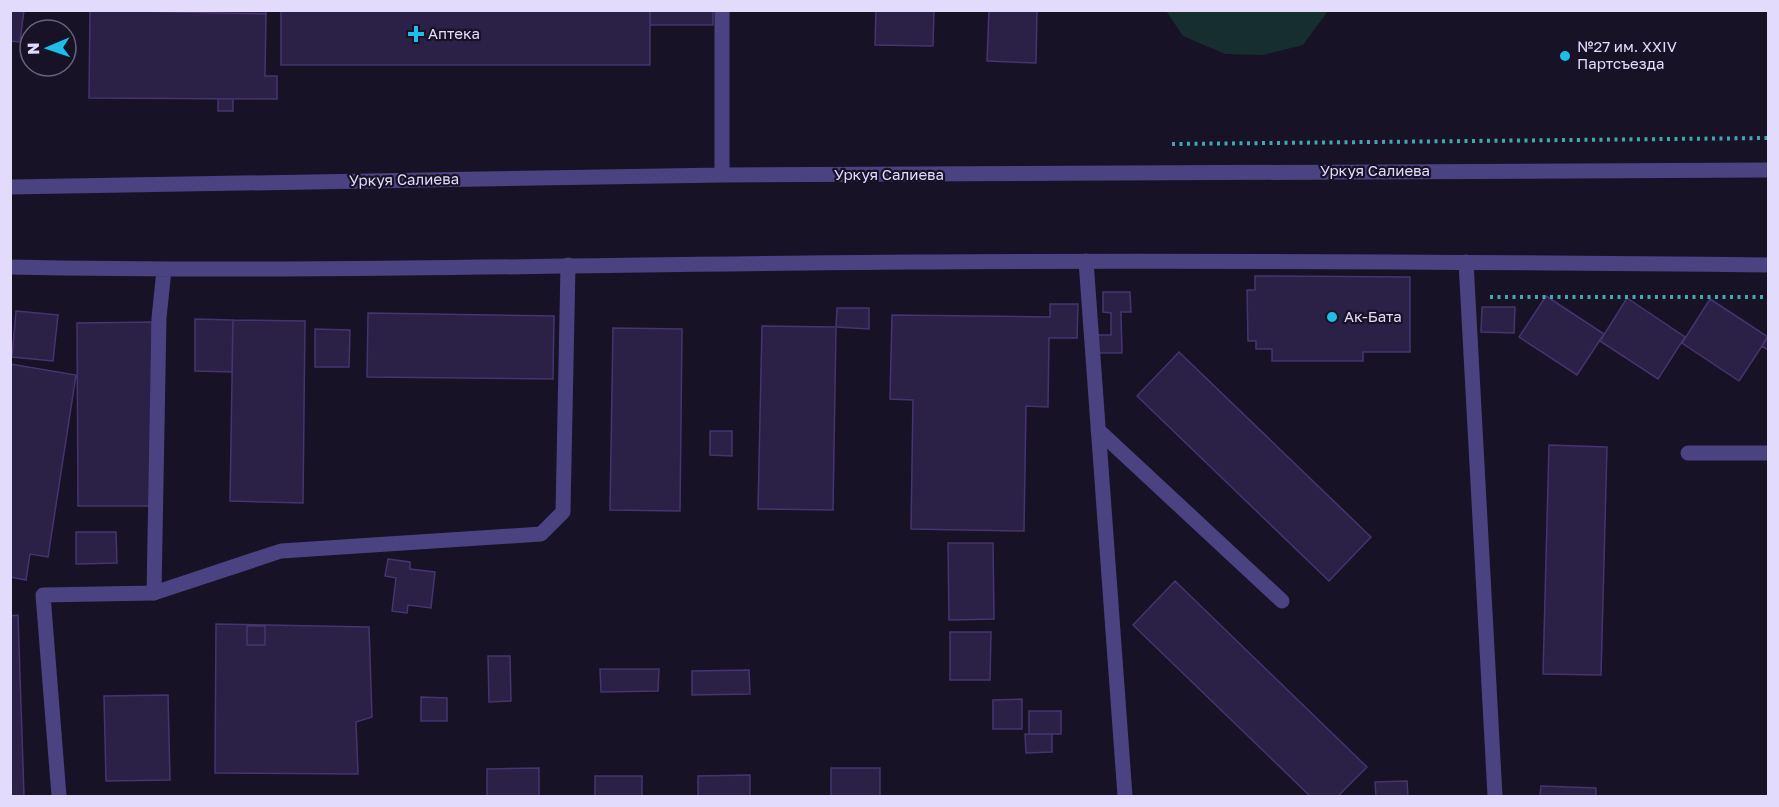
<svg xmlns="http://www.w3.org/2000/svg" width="1779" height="807" viewBox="0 0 1779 807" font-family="'Golos Text',sans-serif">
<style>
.green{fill:#162e30}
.building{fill:#2b2045;stroke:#46346f;stroke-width:1.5}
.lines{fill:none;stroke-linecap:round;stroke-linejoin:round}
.path{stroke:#3caaae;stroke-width:4;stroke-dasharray:3 4.5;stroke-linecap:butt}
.service{stroke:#4a4281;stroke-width:15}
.minor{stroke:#4a4281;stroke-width:15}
.poi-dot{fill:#19c0e9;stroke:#171226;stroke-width:2}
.labels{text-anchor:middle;stroke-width:4.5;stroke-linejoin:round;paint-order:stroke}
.poi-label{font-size:15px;fill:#e2dbfc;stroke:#171226;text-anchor:start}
.street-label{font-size:15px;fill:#e2dbfc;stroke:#171226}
</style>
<rect width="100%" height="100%" fill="#171226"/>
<path class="green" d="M1166,11H1328L1303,45L1263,55L1225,54L1183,36Z"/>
<path class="building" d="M10,10H24L20,42L10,41Z
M90,10L266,14L265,76H277V99L89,98Z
M223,10H266V14L223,13Z
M281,10H650V65H281Z
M650,10H713V25H650Z
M876,10H934L933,46L875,45Z
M989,10H1037L1036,63L987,61Z
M218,99H233V111H218Z
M1255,276L1410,277V352H1363V361H1272V349H1256V341H1248L1247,290H1255Z
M1103,292H1130L1131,312H1121L1122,353H1098V335H1111V313L1103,312Z
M1546,296L1604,334L1577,375L1519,337Z
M1627,298L1685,337L1658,379L1600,341Z
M1710,299L1768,337L1739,381L1682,343Z
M1050,304H1078L1077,338H1049L1048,407L1026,406L1024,531L911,529L913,400L890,399L892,315L1050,317Z
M1482,307H1515L1514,333L1481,332Z
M837,308H869V329L836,327Z
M16,311L58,315L53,361L12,357Z
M368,313L554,316L553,379L367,377Z
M195,319L233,320L232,372L195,371Z
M233,320L305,321L303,503L230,501Z
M152,322V506H78L77,323Z
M762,326L836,327L833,510L758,509Z
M613,328L682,329L680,511L610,510Z
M315,329L350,330L349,367H315Z
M1768,335V350L1762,346Z
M1179,352L1371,537L1329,581L1137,396Z
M10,364L76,375L48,557L30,554L26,580L10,577Z
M710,431H732V456L710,455Z
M1549,445L1607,447L1601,675L1543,674Z
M76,532H116L117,563L76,564Z
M948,543H993L994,619L949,620Z
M388,559L410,562V569L435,572L431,608L408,605L407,613L392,611L396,578L385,576Z
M1175,581L1367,767L1338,796H1310L1133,625Z
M18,615L24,796H10V616Z
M216,624L369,627L372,717L356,722L358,774L215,773Z
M247,626H265V645H247Z
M950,632H991L990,680H950Z
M488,656H510L511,701L489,702Z
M600,669H659L658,691L601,692Z
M749,670L750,694L692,695V671Z
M168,695L170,780L106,781L104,696Z
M421,697L447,698V721H421Z
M1022,699V729H993V700Z
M1029,711H1061V734H1029Z
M1025,734H1052V752L1026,753Z
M539,768V796H487V769Z
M831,768H880V796H831Z
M750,775V796H698V776Z
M595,776H642V796H595Z
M1407,781L1408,796H1376L1375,782Z
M1541,786L1596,788V796H1540Z"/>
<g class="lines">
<path class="path" d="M1172,144L1768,138
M1490,297H1768"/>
<path class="service" d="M1086,261L1125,796
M1466,262L1495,796
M1098,430L1282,601
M1688,453H1768
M59,796L43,595L154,593L281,551L541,534L563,512L568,265"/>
<path class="minor" d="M722,175V10
M10,187L722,175L1768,170
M10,267C311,273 611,264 912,262C1197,260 1483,262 1768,265
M154,593L159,318L164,270"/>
</g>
<g class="poi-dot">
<path d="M413 25h6v6h6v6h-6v6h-6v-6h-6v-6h6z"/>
<circle cx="1565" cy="56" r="6"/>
<circle cx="1332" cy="317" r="6"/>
</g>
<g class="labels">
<g class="poi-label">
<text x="428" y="39">Аптека</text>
<text x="1577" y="52">№27 им. XXIV<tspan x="1577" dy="17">Партсъезда</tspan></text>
<text x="1344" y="322">Ак-Бата</text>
</g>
<g class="street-label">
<text x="1375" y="176">Уркуя Салиева</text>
<text x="889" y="180">Уркуя Салиева</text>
<text transform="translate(404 180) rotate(-1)" y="5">Уркуя Салиева</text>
</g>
</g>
<rect width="1779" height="807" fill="none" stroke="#e2dbfc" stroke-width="24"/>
<g transform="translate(48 48) rotate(268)"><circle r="28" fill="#171226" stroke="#68627c" stroke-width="1.5"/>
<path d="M0-4.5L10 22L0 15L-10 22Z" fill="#19c0e9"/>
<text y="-9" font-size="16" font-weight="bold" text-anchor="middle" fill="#e2dbfc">N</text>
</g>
</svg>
